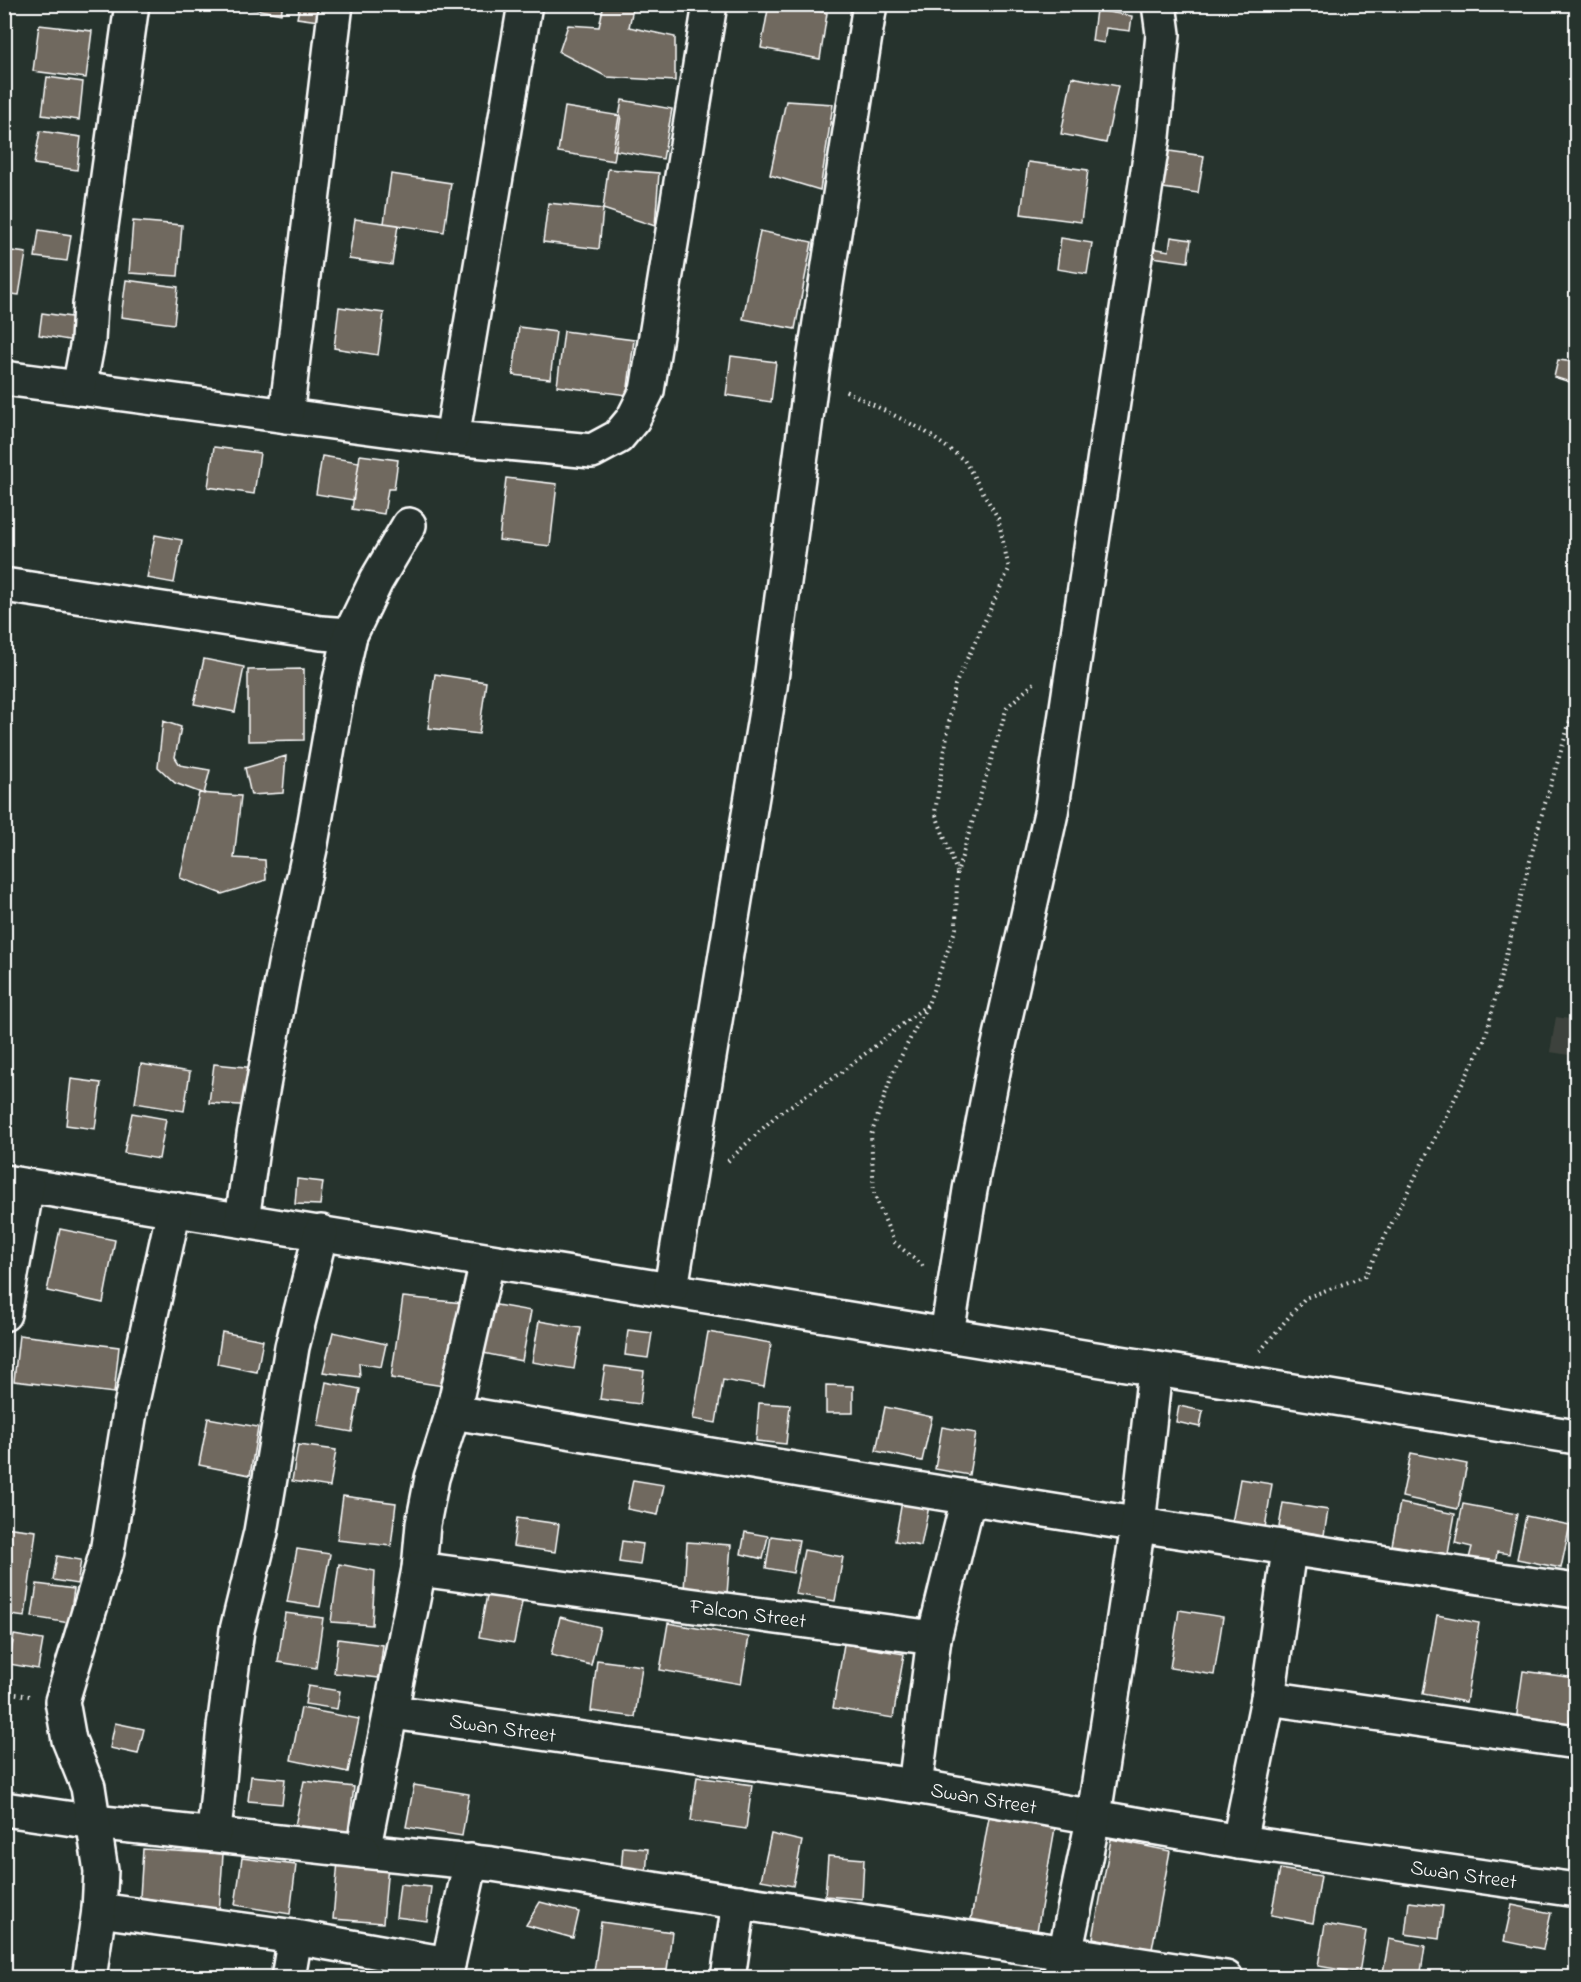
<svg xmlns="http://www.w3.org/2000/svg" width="1581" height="1982" viewBox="0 0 1581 1982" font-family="'Indie Flower',sans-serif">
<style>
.built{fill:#3c433c}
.building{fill:#70695e;stroke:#fff;stroke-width:1.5}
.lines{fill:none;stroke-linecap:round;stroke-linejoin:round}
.street-casing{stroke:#fff;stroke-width:38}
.path{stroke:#fff;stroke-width:4;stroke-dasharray:1.5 4.5;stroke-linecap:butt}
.street{stroke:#26332d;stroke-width:33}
.labels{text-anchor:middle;stroke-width:6;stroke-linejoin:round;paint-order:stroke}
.street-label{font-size:21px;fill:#fff;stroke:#26332d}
</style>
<rect width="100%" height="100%" fill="#26332d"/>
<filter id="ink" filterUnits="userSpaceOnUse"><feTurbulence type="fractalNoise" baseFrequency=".0167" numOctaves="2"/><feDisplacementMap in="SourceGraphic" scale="12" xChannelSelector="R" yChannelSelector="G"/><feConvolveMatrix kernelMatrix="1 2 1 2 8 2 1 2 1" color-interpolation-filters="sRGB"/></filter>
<g filter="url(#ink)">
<path class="built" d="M1556,1017L1576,1020V1056L1550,1052Z"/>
<path class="building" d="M90,4H111L110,8Z
M226,4H283L281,14Z
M300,4H329L326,22L297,18Z
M604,4H634L629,27L675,37V81L607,77L559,52L568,25L599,27Z
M769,4H814L813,10L827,13L820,59L761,48Z
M1096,10L1132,16L1130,31L1106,28L1104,43L1092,41Z
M39,25L92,31L86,78L33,71Z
M47,77L83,82L79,120L42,115Z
M1072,77L1118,86L1106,143L1061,134Z
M622,100L672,109L663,159L613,150Z
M786,101L833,104L820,190L770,175Z
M565,107L621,116L614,161L558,152Z
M40,131L81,137L77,170L34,164Z
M1155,149L1204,156L1198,193L1149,186Z
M1028,162L1088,170L1081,222L1021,214Z
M608,169L659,173L655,226L603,209Z
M391,174L451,183L444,232L384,223Z
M548,203L603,209L599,249L543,242Z
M355,219L398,225L392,265L349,259Z
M133,221L182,225L178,276L129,273Z
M39,230L71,235L67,261L35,257Z
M760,231L812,242L795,329L743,319Z
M1171,237L1191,240L1188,262L1145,256L1146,247L1169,251Z
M1061,238L1092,243L1087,274L1057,269Z
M4,250L26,253L19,295L4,293Z
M126,280L178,287L174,324L121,317Z
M339,307L384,313L378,355L334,348Z
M4,309H10L5,341H4Z
M42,313L78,318L74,341L39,335Z
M519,327L556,332L550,379L513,375Z
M564,331L634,340L627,395L557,386Z
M731,356L776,362L771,402L726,395Z
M1558,360L1576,362V384L1554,377Z
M214,447L260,453L254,494L208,487Z
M360,455L398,460L394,489H388L384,514L352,509Z
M322,456L359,462L353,500L316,494Z
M506,478L557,484L550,546L499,540Z
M155,535L182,540L174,583L147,578Z
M204,659L244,667L235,712L194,704Z
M304,669V740L248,741V670Z
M435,674L486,682L479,734L428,728Z
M163,721L181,727L175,757L180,765L210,770L204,794L175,783L158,767Z
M286,756L283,793L251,795L245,768Z
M199,793L241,796L234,858L265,860L266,880L222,894L180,878Z
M141,1064L190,1072L184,1111L135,1103Z
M214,1064L256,1068L254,1106L209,1103Z
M71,1079L101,1083L95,1129L66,1125Z
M132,1113L166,1119L159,1159L124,1153Z
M297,1179L323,1182L320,1205L295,1204Z
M60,1229L115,1240L103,1303L47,1291Z
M403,1297L463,1303L450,1387L391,1378Z
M491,1304L531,1311L522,1361L483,1353Z
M539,1321L581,1328L574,1369L532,1362Z
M628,1330L652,1333L648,1358L625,1355Z
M222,1332L263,1340L257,1372L217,1364Z
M333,1332L386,1344L381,1367L359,1363L360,1377L323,1372Z
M708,1332L771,1343L764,1387L723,1380L716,1423L693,1419Z
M19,1335L119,1347L114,1393L14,1381Z
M605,1366L644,1371L640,1404L600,1399Z
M326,1382L360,1389L352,1432L318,1426Z
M826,1385L853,1386V1413H826Z
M759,1403L790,1405L786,1444L756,1441Z
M1179,1406L1203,1411L1200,1427L1176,1422Z
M885,1407L932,1417L922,1461L876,1451Z
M208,1418L258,1427L250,1475L199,1465Z
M942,1427L976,1433L969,1475L935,1469Z
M298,1445L336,1450L330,1487L292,1481Z
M1411,1453L1467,1464L1458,1509L1402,1497Z
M1240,1479L1272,1484L1265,1528L1232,1523Z
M633,1480L664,1485L658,1515L627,1509Z
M343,1496L396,1503L391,1546L337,1540Z
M902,1501L929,1506L921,1546L895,1541Z
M1283,1503L1328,1510L1324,1535L1279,1527Z
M1400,1503L1455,1514L1448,1554L1392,1545Z
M1463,1504L1517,1514L1509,1554L1497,1552L1495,1568L1468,1562L1472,1547L1455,1543Z
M1526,1516L1570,1525L1561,1568L1517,1559Z
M517,1518L559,1524L555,1552L513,1546Z
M4,1527L36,1531L25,1617L4,1614Z
M745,1532L768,1536L763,1559L741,1554Z
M771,1536L799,1540L793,1573L766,1568Z
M622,1541L643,1544L640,1565L619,1562Z
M687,1542L731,1545L727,1594L684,1590Z
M297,1549L330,1554L320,1607L287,1602Z
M804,1550L843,1557L835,1601L795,1594Z
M57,1556L81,1560L77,1584L53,1580Z
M339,1564L375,1571L372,1625L331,1622Z
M37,1584L74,1589L69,1623L32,1617Z
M487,1595L522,1602L514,1643L479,1637Z
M1179,1610L1223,1617L1214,1675L1170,1668Z
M285,1613L323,1618L316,1668L278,1662Z
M1437,1615L1479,1623L1466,1702L1423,1694Z
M560,1617L600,1627L591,1665L551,1655Z
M668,1623L749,1637L741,1684L660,1670Z
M14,1635L43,1640L38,1669L9,1664Z
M338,1639L383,1645L379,1678L334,1673Z
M844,1644L904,1654L893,1718L833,1708Z
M597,1660L642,1666L635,1717L591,1711Z
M1523,1671L1576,1678L1569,1728L1516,1721Z
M308,1686L340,1691L337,1709L305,1704Z
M301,1708L359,1719L348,1772L291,1760Z
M115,1723L144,1729L138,1754L110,1748Z
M251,1776L285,1779L282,1804L248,1801Z
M697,1777L752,1785L746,1829L691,1821Z
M304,1781L354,1787L347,1839L294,1831Z
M414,1785L469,1794L462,1836L406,1827Z
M989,1817L1055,1828L1037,1931L971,1919Z
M771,1834L802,1841L793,1886L761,1880Z
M1111,1839L1170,1851L1152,1949L1093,1938Z
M623,1847L648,1849L646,1874L621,1872Z
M143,1849L223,1854L219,1914L140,1897Z
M828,1856L864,1859L862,1899L825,1896Z
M242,1858L296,1865L290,1914L235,1905Z
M338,1861L388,1865L383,1923L333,1919Z
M1280,1869L1321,1876L1313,1923L1271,1915Z
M400,1884L431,1887L427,1921L396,1917Z
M540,1902L579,1912L573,1938L526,1925Z
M1409,1902L1443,1906L1439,1939L1405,1934Z
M1512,1905L1551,1913L1543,1949L1504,1941Z
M601,1922L672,1932L666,1978H634L594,1972Z
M1325,1924L1366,1931L1359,1973L1318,1966Z
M1389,1939L1425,1946L1420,1978H1382Z"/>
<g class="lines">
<defs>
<g id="street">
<path d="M4,378L452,438L592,451L618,437L633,419L647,391L710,4"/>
<path d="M79,388L88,341L90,305L132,4"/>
<path d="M286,416L336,4"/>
<path d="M452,438L525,4"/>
<path d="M4,585L321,633L350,635"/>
<path d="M4,1182L1576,1437"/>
<path d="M242,1220L254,1135L285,965L311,844L339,684L350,635L376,581L409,525"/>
<path d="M487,1262L453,1412L432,1478L423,1524L419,1569L363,1851L492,1864L1226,1978"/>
<path d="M671,1288L770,687L812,373L870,4"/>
<path d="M4,1314L27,1186"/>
<path d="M947,1334L970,1190L994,1067L1051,813L1153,137L1163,34L1159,4"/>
<path d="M453,1412C827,1475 1201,1537 1576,1591"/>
<path id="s1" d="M419,1569L934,1638"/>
<path d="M1268,1698L1576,1742"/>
<path id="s2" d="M392,1712L915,1786L1239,1842L1576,1890"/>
<path d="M915,1786L934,1638L968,1499"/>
<path d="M4,1809L94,1822L363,1851"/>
<path d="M214,1833L224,1727L237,1630L261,1532L292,1347L321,1232"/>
<path d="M1239,1842L1268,1698L1289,1550"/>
<path d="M99,1910L295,1937"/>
<path d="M89,1978L99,1910L101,1871L88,1787L69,1740L62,1701L107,1552L131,1406L174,1209"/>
<path d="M288,1978L295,1937L448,1964"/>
<path d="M445,1978L471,1861"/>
<path d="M728,1978L739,1902"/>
<path d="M1060,1978L1094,1815L1138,1525L1155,1370"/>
</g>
</defs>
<use href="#street" class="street-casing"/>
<path class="path" d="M846,391L923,430L964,460L998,518L1009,569L955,685L935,812L957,872
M728,1161L778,1114L842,1072L927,1005
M923,1266L894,1242L874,1194L871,1135L893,1072L928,1004L956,928L957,873L1007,707L1034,683
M1260,1351L1305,1298L1365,1276L1485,1039L1541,817L1576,701
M4,1692L29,1696"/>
<use href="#street" class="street"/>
</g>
</g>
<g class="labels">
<g class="street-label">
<text dy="7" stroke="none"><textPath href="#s1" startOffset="332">Falcon Street</textPath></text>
<text dy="7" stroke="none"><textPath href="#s2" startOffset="112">Swan Street</textPath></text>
<text dy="7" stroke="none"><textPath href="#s2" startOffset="598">Swan Street</textPath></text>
<text dy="7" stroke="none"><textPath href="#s2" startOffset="1084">Swan Street</textPath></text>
</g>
</g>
<rect width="1581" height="1982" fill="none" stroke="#26332d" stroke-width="24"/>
<rect x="12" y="12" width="1557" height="1958" fill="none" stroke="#fff" stroke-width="2" filter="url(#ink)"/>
</svg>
